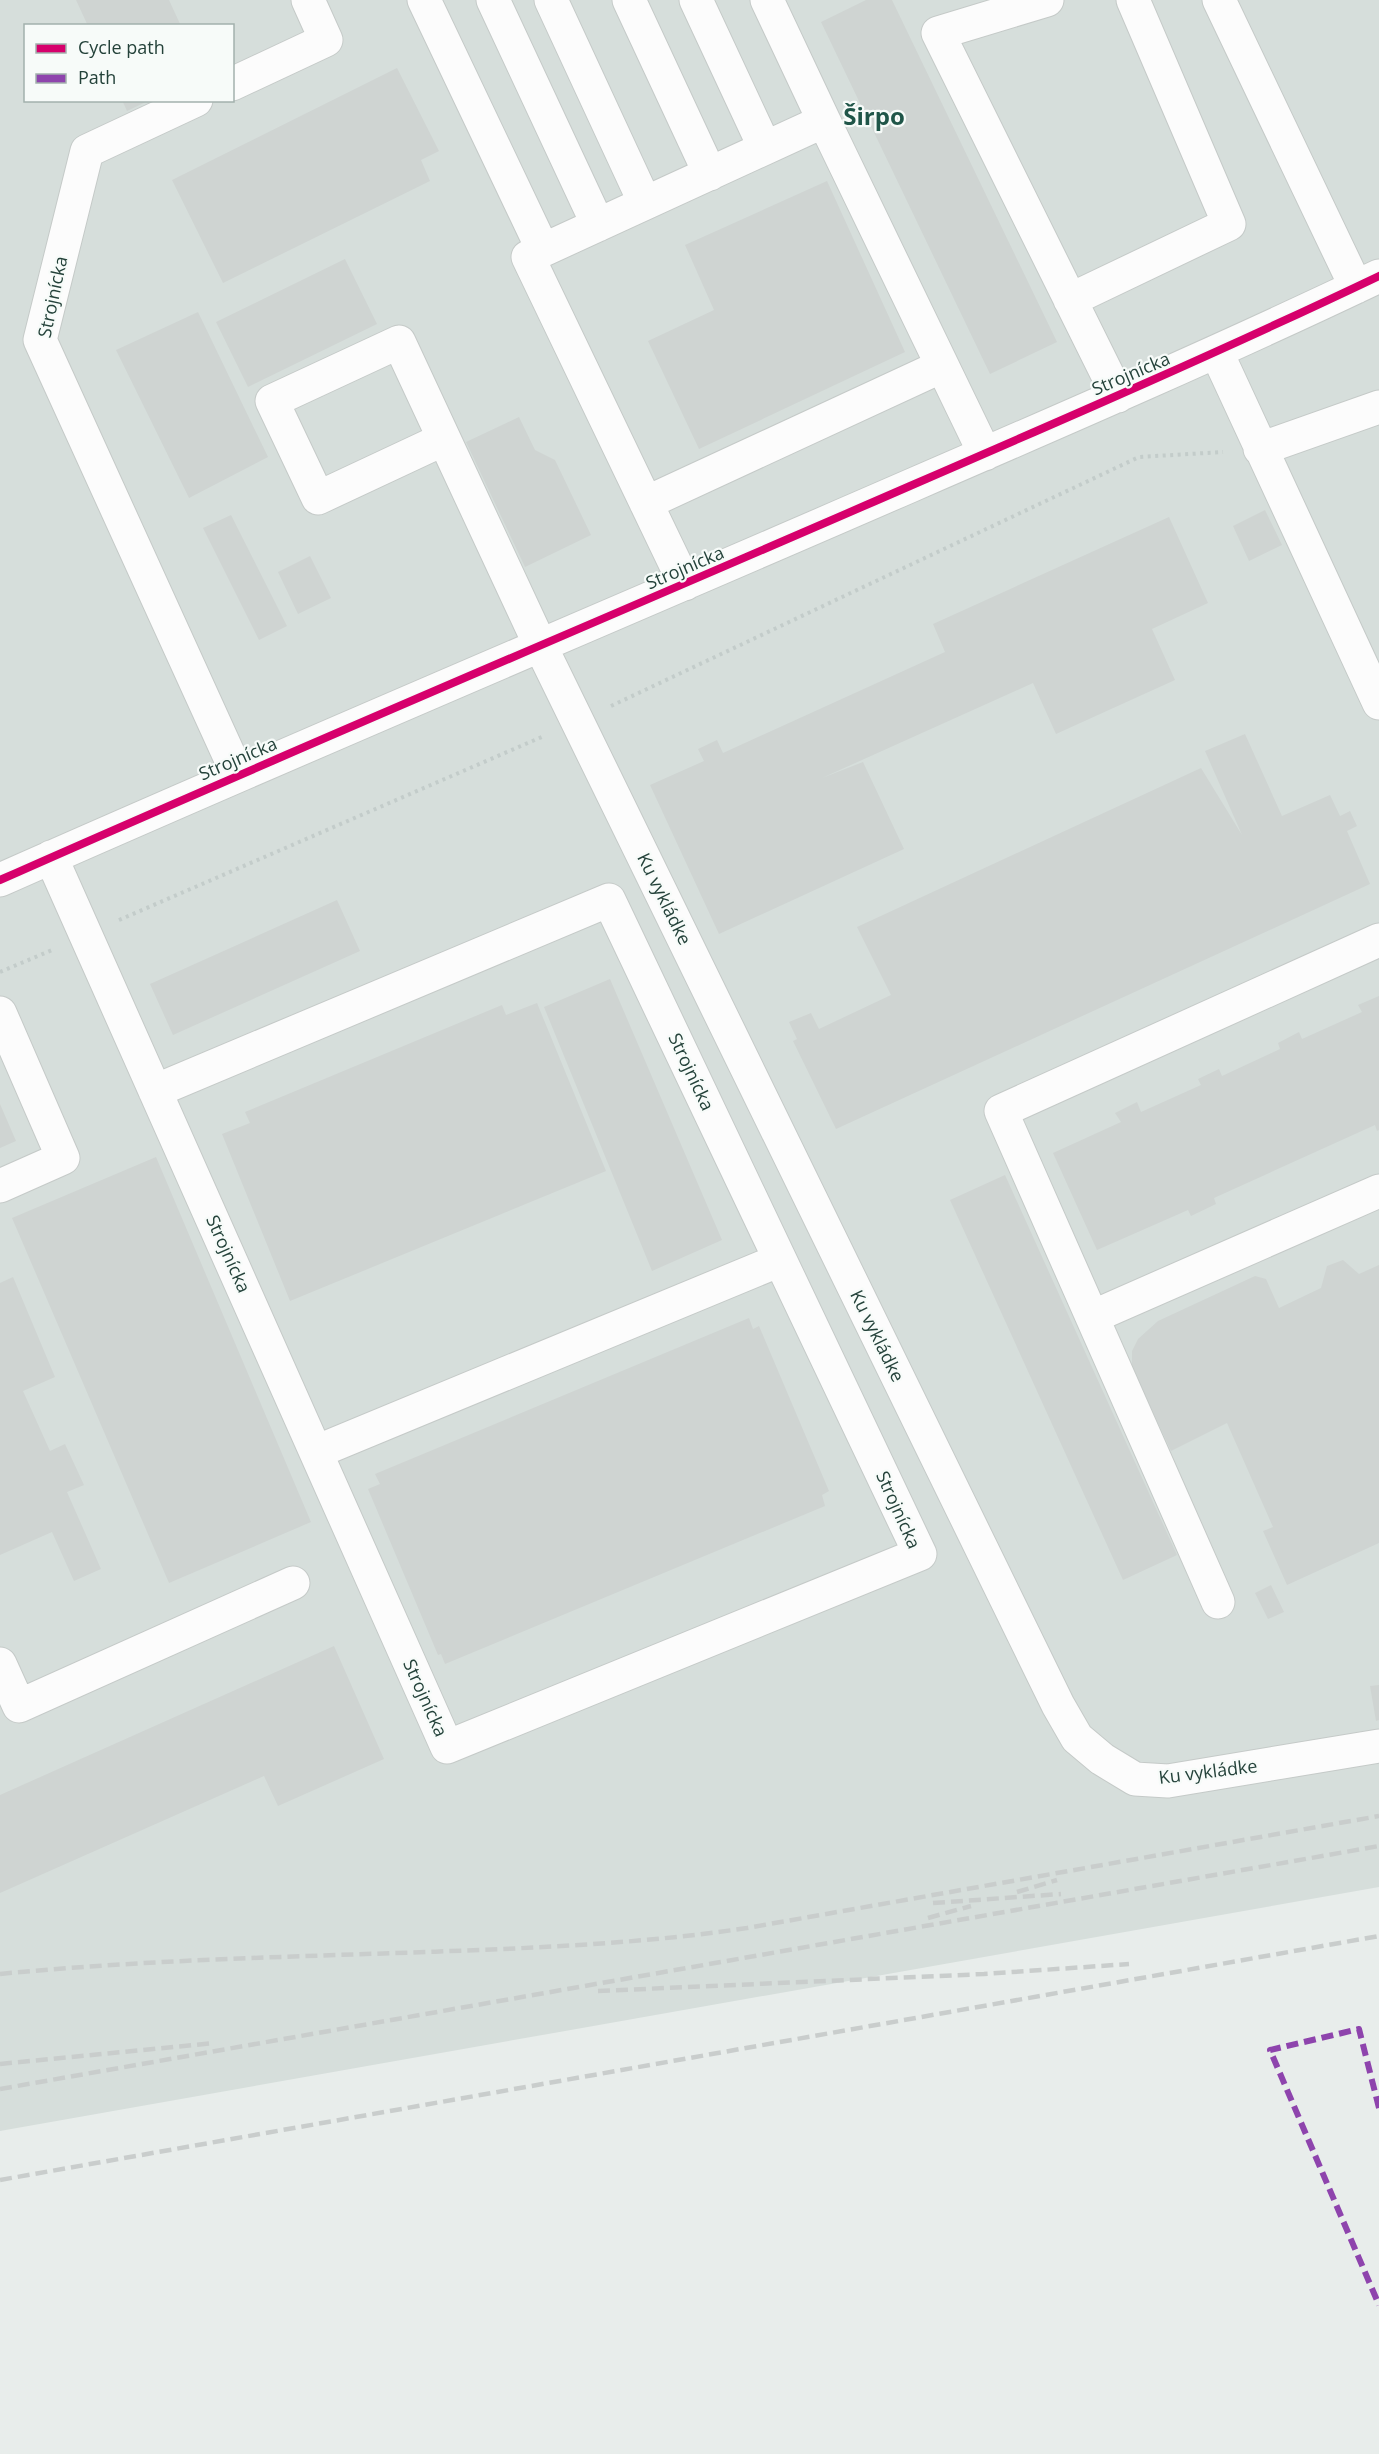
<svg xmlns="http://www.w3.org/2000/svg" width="1379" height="2454" viewBox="0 0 1379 2454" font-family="'Open Sans',sans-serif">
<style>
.built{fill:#d6dedb;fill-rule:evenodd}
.building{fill:#cfd4d2}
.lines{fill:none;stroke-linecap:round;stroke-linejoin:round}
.minor-casing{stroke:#c5cac8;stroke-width:35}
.path{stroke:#c3ccca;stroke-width:4;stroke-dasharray:3 4.5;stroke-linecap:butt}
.minor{stroke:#fcfcfc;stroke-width:33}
.rail{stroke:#c9cdcc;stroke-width:4.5;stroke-dasharray:12 6;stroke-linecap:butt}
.quiet{stroke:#8e44ad;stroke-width:6;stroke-dasharray:12 6;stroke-linecap:butt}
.cycleway-casing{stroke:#f7fbf9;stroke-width:11}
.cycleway{stroke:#d6006c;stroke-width:8}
.labels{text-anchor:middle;stroke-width:4.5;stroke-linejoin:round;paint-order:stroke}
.street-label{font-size:18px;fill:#24423a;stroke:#f7fbf9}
.district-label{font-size:24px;font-weight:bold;fill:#1f5548;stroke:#f7fbf9}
</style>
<rect width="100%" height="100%" fill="#e8edeb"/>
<path class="built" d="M0,0H1379V1887L0,2131ZM26,26H232V100H26Z"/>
<path class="building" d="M76,0H169L181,26H88Z
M866,0H892L1057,342L990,374L821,22Z
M397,68L439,151L421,160L430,181L223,283L172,180Z
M122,100H150L127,111Z
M827,181L905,352L699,449L648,341L714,310L685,245Z
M345,259L377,324L248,387L216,322Z
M198,312L268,457L189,498L116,350Z
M519,417L535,450L555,460L591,535L525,567L466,442Z
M1265,510L1282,545L1249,561L1233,526Z
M231,515L287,626L259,640L203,528Z
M1169,517L1208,603L1152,629L1175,680L1056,734L1033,683L822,778L863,762L904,849L719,934L650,785L704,761L698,749L717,740L723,753L945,652L933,624Z
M310,556L331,598L298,614L278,572Z
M1245,734L1282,816L1330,795L1340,816L1350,811L1357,826L1347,831L1370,884L836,1129L793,1041L797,1039L789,1022L811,1013L819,1029L891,995L857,927L1201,768L1242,835L1205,751Z
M337,900L360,951L173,1035L150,984Z
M610,979L722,1240L652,1271L544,1007Z
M1379,996V1130L1377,1131L1375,1125L1214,1198L1216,1204L1191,1216L1188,1210L1097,1250L1053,1153L1121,1122L1115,1113L1137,1102L1141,1112L1201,1085L1198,1079L1219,1069L1222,1076L1280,1049L1278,1043L1299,1032L1302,1039L1362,1012L1358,1005Z
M537,1003L606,1171L290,1301L222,1134L250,1123L245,1112L502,1005L506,1015Z
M0,1104L16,1141L0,1148Z
M156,1157L311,1522L169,1583L12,1218Z
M1005,1175L1177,1555L1123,1580L950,1200Z
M1343,1260L1359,1274L1379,1265V1543L1287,1585L1263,1531L1273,1527L1227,1423L1171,1451L1132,1367V1351L1138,1339L1158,1321L1255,1276L1266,1279L1279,1308L1321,1288L1327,1266Z
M13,1277L55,1377L23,1391L50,1451L65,1444L84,1485L67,1492L101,1569L74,1581L52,1532L0,1555V1283Z
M749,1318L753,1329L759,1326L829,1491L822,1495L825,1506L445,1664L441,1654L438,1655L368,1489L380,1484L375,1474Z
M1271,1585L1284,1612L1268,1619L1255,1593Z
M334,1646L384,1759L278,1806L264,1776L0,1893V1795Z
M1379,1685V1720L1376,1721L1370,1686Z"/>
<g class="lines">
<defs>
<path id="minor" d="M424,0L543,250
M493,0L598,225
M551,0L645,203
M629,0L710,174
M696,0L765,148
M767,0L824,121
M1047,0L938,33L1118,396
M1219,0L1356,287
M232,84L326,40L308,0
M196,100L87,151L40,340L238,775
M1070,300L1229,224L1133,0
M1217,353L1379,703
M444,439L318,498L272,401L399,342L541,647L1058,1705L1077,1738L1102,1759L1135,1779L1168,1781L1379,1746
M1260,449L1379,407
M646,503L942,366
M685,584L528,257L824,121L985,454
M51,857C183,1154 315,1451 447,1747L920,1554L609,900L155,1091
M0,880C302,746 607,618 910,486C1067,418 1224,350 1379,276
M0,1013L63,1158L0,1186
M1092,1317L1379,1191
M316,1452L780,1260
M1218,1602L1001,1111L1379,940
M0,1664L19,1706L293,1583"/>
</defs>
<use href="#minor" class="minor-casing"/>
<path class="path" d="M611,706L1139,457L1223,452
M119,920L544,736
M0,972L52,950"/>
<use href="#minor" class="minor"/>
<path class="rail" d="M1017,1892L1057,1880
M933,1903L1061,1894
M928,1918L971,1906
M0,1974C142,1960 284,1957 426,1952C533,1948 640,1944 747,1928L1379,1816
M598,1991L984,1974L1129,1964
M0,2064L215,2043
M0,2089L1379,1846
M0,2180L1379,1936"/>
<path class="quiet" d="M1379,2108L1359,2029L1270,2050L1379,2305"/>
<defs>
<path id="cycleway" d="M0,880C302,746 607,618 910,486C1067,418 1224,350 1379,276"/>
</defs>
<use href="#cycleway" class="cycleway-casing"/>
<use href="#cycleway" class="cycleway"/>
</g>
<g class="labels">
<g class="street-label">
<text transform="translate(53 297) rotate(-78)" y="6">Strojnícka</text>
<text transform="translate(1131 374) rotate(-23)" y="6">Strojnícka</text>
<text transform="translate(685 568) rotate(-23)" y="6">Strojnícka</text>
<text transform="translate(238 759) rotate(-23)" y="6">Strojnícka</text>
<text transform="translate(664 899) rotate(64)" y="6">Ku vykládke</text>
<text transform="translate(691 1072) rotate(65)" y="6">Strojnícka</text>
<text transform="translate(228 1254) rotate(66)" y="6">Strojnícka</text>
<text transform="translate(877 1336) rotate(64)" y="6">Ku vykládke</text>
<text transform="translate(898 1510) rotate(66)" y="6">Strojnícka</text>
<text transform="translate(425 1698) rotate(66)" y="6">Strojnícka</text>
<text transform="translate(1208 1772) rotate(-7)" y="6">Ku vykládke</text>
</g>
<g class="district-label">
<text x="874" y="125">Širpo</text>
</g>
</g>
<rect x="24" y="24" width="210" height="78" fill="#f7fbf9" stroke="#a3b1ad" stroke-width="1.5"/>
<rect x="36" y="44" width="30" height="9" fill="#d6006c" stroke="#a3b1ad" stroke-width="1.5"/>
<text x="78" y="54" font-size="18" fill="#24423a">Cycle path</text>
<rect x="36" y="74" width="30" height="9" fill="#8e44ad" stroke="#a3b1ad" stroke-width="1.5"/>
<text x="78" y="84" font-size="18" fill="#24423a">Path</text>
</svg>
